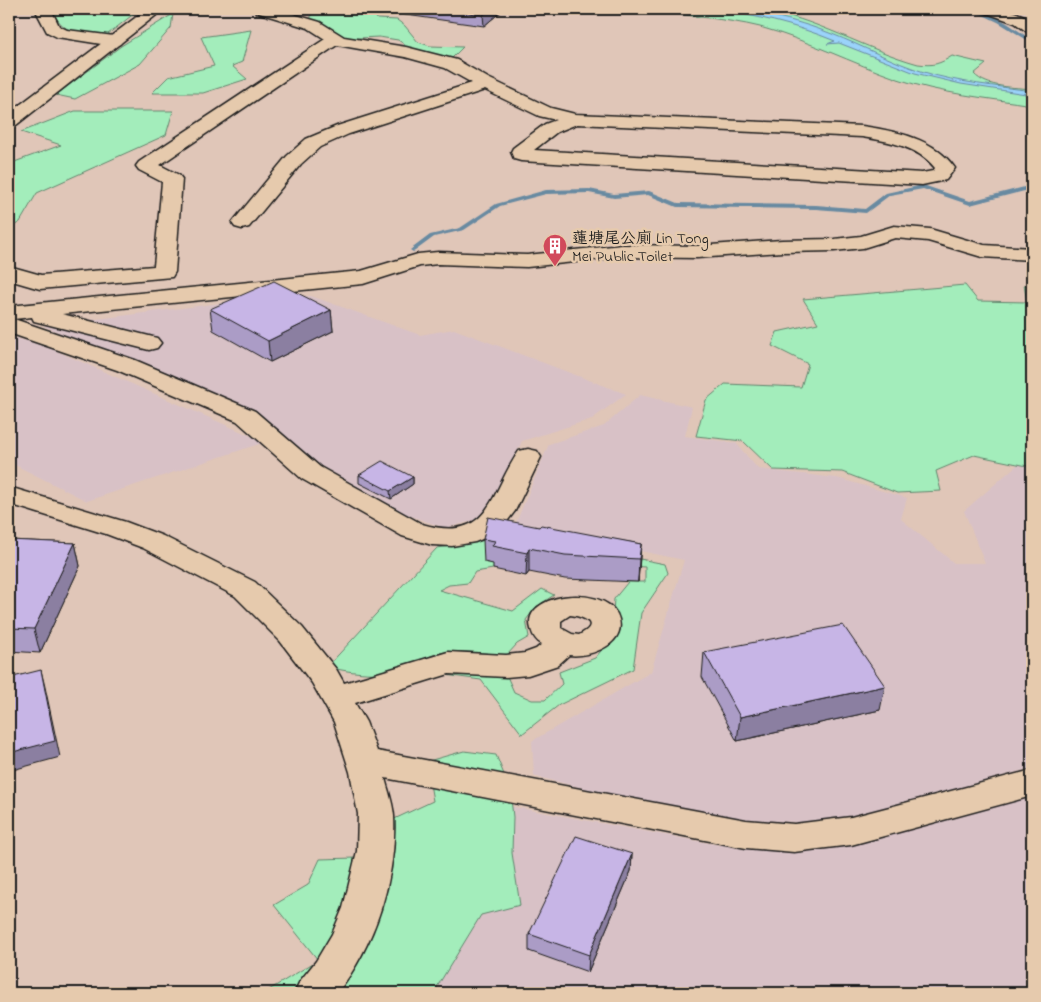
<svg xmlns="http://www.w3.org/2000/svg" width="1041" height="1002" viewBox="0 0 1041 1002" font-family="'Indie Flower','LXGW WenKai TC',sans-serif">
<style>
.built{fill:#d8c1c6}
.green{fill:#a3edbb;stroke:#60846c}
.water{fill:#9ad3fa;stroke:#688aa1}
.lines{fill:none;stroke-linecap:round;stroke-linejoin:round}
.stream{fill:#688aa1;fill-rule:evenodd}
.minor-casing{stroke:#1c1c1c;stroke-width:3}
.major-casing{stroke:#1c1c1c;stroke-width:3}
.minor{fill:#e6caad;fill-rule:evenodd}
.major{fill:#e6caad;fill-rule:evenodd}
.wall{fill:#ab9cc6;stroke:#1c1c1c}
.shaded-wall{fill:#8b7fa1;stroke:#1c1c1c}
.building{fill:#c7b5e6;stroke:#1c1c1c}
.labels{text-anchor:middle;stroke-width:5;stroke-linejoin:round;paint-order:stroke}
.far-poi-label{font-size:16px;fill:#1c1c1c;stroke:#e6caad;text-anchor:start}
</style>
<rect width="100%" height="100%" fill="#e0c6b8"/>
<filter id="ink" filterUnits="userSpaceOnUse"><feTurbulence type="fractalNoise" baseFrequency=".02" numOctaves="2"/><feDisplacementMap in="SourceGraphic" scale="10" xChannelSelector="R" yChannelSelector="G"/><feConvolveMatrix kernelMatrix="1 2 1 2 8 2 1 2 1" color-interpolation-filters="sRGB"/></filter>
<g filter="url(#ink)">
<path class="built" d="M275,296H311L420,335L454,329L626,394L592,419L522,441L489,517L445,528L408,515L303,456L251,409L43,326Z
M9,336L45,346L265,442L87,501L9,462Z
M640,395L692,407L685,436L736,443L758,469L837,478L907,498L901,519L954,563H985L964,511L1032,452V768L833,823L713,820L534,776L532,741L651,672L684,560L515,525L549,444L604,426Z
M1032,796V993H674L658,987L653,993H427L503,805L719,845L857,844Z"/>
<path class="green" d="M54,9H140L103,38C79,34 65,35 52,11Z
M331,9H373L377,19L397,20L405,26L418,42L430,46L463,47L451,59L405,50L404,44L398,40L379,37L359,38L352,40L325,38L311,19V14Z
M651,9H759C816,18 864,49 918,64C933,66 940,64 952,56L986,64L974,74C987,88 1014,87 1032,89V105C988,98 941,94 898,79C852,63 807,40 760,27C724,18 687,17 651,9Z
M173,14L171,28L140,64L75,99L56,95L121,46Z
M251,30L242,62L232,66L247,79L203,93H152L168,77L214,66L201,37Z
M75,111H173L166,135L37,193L20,222L9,229V164L61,145L21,132Z
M965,285L978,301L1027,302L1024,285H1032V467L974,455L936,471L941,491L897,493L842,472L773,470L743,441L696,436L706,400L725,384L801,387L808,364L772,346L777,332L818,323L803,299Z
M490,539L620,555L665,564L668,573L641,613L633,669L559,705L522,734L481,680L438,674L436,671L506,674L514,692L532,700H545L562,684L559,672L595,658L611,639L614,599L628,582H645V567L613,565L493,569L475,572L468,583L449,585L439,590L513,611L542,589L554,595L536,607L526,620L529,637L517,644L507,655C487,654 465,650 445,652C428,654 421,663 406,668C380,677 354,673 327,667L437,548L467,544Z
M464,751L496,755L510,789L513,817L512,853L520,905L481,915L437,987L435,993H264L318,960L274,905L308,885L320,859L355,858L390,821L433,801L429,778L414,765Z"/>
<path class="water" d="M710,9C752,9 794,19 832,34C863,46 892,62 924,72C959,83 996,86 1032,91V95L961,84L915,73L839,43L827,44L835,41C794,24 754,15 710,9Z"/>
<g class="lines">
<path class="stream" d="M970,9C990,9 1016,29 1032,40V43L998,22Z
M923,185L970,201L1032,185V189L970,205L923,189L890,195L866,213L816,209L677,207L648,195L614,198L589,193L546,194L500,206L464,230L434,237L415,251L413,252L410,250L430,235L460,228L496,204L546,190L589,189L614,194L649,191L678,203L816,205L865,209L886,193Z"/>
<defs>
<path id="minor" d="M38,9H54L52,11L59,26L67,30L114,36L120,38L122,41L120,44L114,46L57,37L47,32L36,11Z
M253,9H276L320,22L344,37L406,47L457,60L488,78L551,108L575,114L862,126C896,131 934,138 955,168L946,180L922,185L521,161L514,159L511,152L513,148L545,124L556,120L539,116L485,90L349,134L320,147L301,164L249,227L242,229L235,227L232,223L235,219L287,156L306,139L337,126L472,83L445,68L405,57L337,45L160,165L179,175L182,179L175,272L172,277L40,289L9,280V266L41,275L154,266L162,182L139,170L136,166L139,162L325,39L308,28L256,12ZM577,124L862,137C887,141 918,146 935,168L933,171L922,173L534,150L557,132Z
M981,9C999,8 1017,10 1032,21V33L1026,31L1015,23L984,12Z
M894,226L930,229L984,245L1032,248V260L982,257L928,241L895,238L863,248L834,251L782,252L697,258L622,257L527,267L438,264L420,266L363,284L62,314L157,338L161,343L157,348L149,350L34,321L32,317L14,319L135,360L255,411L320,467L422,524C491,544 489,494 519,451L528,449L537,451L541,457L515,511L499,532L475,542L452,546L432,545L402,536L302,479L237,421L117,370L9,333V306L361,271L418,254L438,252L527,255L622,245L697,246L782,240L834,239L861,236Z
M9,487L126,522L163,536L255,582L302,627L336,669L344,683L448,652L506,655L525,653L536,649L542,644C536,641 533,636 531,629C520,593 602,584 617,614C631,643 590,658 569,655L558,665L528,675L506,677L449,674L355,703L366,722L377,751L746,820L794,824L851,817L1032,770V796L851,845L794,852L746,848L385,778C388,790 393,803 394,816C397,877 375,945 337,993H294L300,981L316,961L332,934L343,908L357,851L358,814L350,772L334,722L312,683L280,641L235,596L143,548L106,534L9,504ZM570,615C585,617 601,624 579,635L572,634L561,628V621Z"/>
<path id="major" d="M147,9H164L15,126L9,127V113Z"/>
</defs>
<use href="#minor" class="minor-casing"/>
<use href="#major" class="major-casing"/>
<use href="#minor" class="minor"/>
<use href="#major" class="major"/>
</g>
<path class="wall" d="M399,9H504L484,26L399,14Z
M210,309L331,310L333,331L270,362L213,330Z
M359,475L413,477V484L391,499L359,483Z
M539,527L641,544L638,582L565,579L529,572L526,576L493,569V564L484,562L483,539Z
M9,540L75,543L80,566L40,653L9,651Z
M704,652L880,710L737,741L702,677Z
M632,854L631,871L588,972L529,951V934Z"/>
<path class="shaded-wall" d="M491,9H504L484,26L483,15Z
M331,310L333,331L270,362L268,341Z
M413,477V484L391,499L390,491Z
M75,543L80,566L40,653L34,629Z
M641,544L639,568L638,582L639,559Z
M529,548V572L526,576L527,553Z
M41,670L45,687L60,757L9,771V753Z
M885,686L880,710L737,741L740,717Z
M632,854L631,871L588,972L589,955Z"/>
<path class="building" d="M440,9H491L483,15Z
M274,281L331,310L268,341L210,309Z
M382,461L413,477L390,491L359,475Z
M488,517L539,527L541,525L641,544L639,559L565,555L529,548L527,553L492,546L495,541L483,539Z
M9,540L75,543L34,629L9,628Z
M843,625L885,686L740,717L704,652Z
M41,670L55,741L9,753V678Z
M576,836L632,854L589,955L529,934Z"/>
</g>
<defs>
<symbol id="building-pin" viewBox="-11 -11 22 30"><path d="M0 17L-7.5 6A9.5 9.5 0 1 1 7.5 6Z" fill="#d1495b" stroke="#e6caad"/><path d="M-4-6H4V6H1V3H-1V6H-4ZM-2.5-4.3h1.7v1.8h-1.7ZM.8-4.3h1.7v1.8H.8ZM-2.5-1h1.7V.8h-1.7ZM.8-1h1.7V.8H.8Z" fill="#fff"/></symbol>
</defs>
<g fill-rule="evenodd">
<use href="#building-pin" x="541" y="232" width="28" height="38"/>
</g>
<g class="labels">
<g class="far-poi-label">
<text x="572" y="243">蓮塘尾公廁 Lin Tong<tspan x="572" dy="18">Mei Public Toilet</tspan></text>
</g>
</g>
<rect width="1041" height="1002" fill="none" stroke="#e6caad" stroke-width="30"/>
<rect x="15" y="15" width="1011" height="972" fill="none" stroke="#1c1c1c" stroke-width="2" filter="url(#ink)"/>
</svg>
